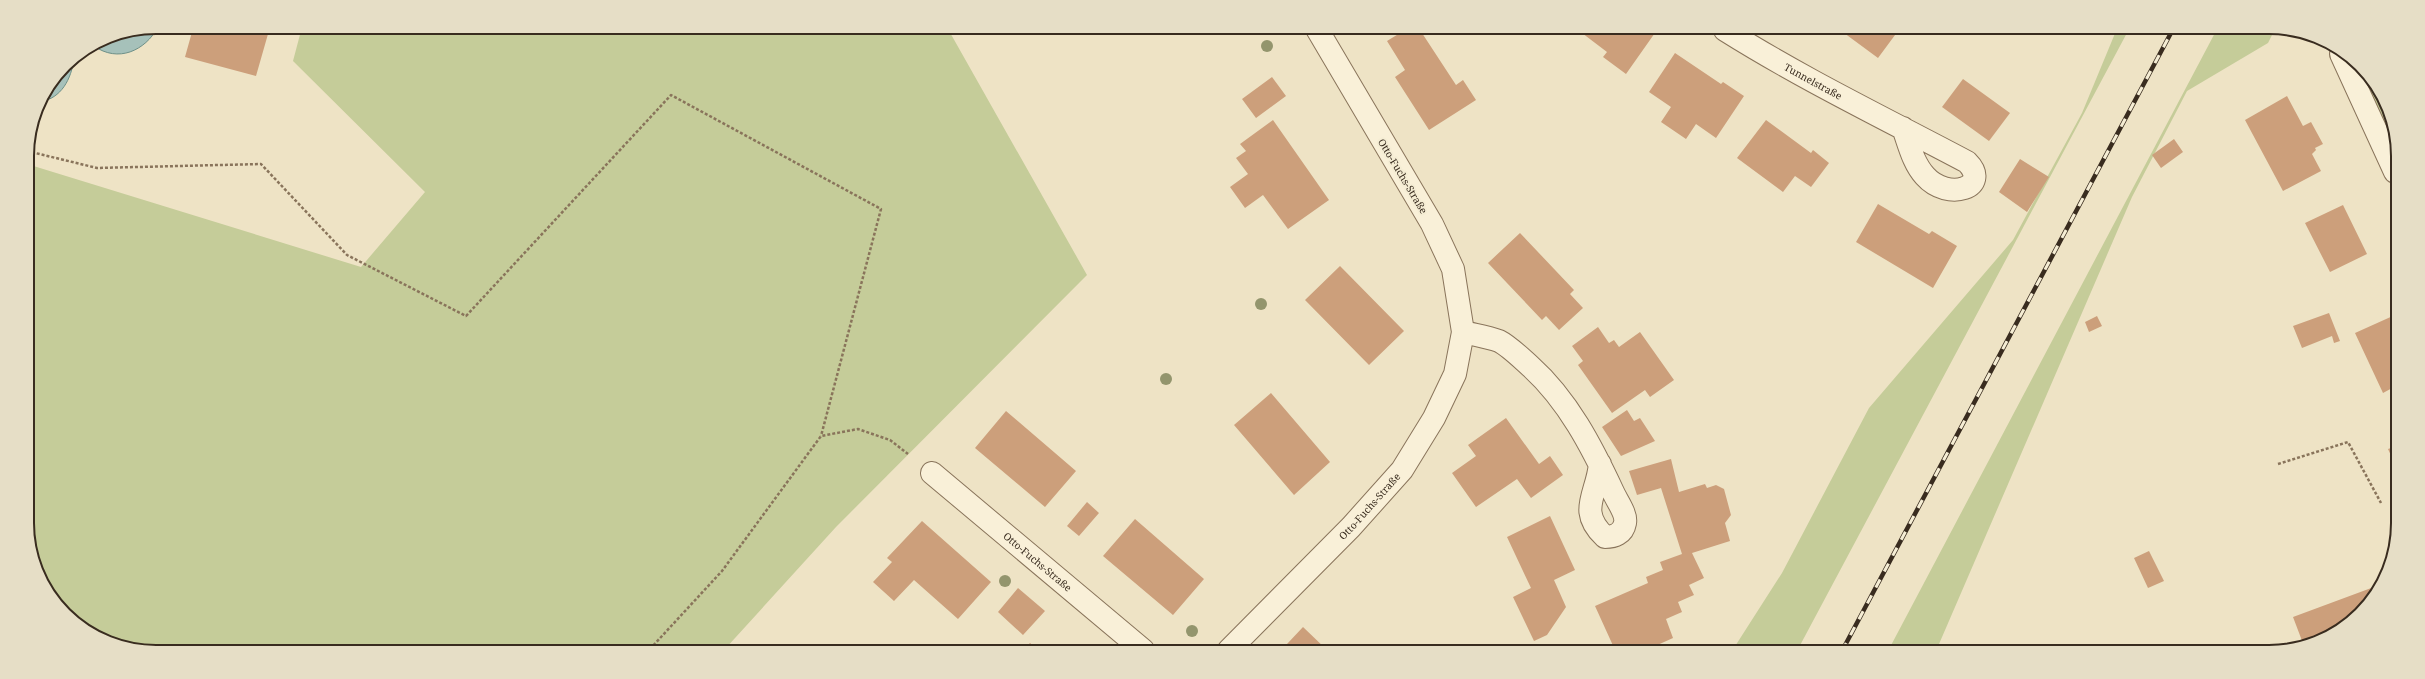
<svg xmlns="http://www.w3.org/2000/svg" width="2425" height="679" viewBox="0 0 2425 679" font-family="'Noto Serif',serif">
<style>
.green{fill:#c5cc99}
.water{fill:#a6c1ba;stroke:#6d9088}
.building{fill:#cc9f7b}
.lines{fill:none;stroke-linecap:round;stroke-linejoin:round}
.minor-casing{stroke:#89745b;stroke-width:24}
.path{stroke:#89745b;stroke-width:2.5;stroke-dasharray:3 2;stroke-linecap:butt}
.minor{stroke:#f9f0d8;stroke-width:22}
.rail-casing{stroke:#392c1f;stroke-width:4.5}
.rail{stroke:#f5edd4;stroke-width:3;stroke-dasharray:9;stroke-linecap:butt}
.tree{fill:#93956d}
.labels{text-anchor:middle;stroke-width:4;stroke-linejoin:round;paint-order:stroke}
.street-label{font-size:10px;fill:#392c1f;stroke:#f5edd4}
.rim{fill:none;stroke:#392c1f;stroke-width:2}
</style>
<rect width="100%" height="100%" fill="#eee3c5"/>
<path class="green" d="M302,27L948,29L1087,275L836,527L725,649L123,648L91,635L59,608L29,548L27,164L361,267L425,192L293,61Z
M2116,31H2128L1797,651H1732L1782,573L1869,408L2013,240L2082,113Z
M2216,31H2274L2268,43L2187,91L2132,197L1936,651H1888Z
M2354,61C2372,72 2393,112 2396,132C2396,138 2395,145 2395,151Z"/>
<path class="water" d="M158,27C145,51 118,63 94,46L107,37Z
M74,59C71,79 62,98 40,102L65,65Z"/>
<path class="building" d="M270,27L256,76L185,57L192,32L177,28Z
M1405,30H1420L1456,85L1463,80L1476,100L1429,130L1395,77L1405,70L1387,41Z
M1578,30H1657L1626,74L1603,57L1607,52Z
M1840,30L1898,31L1878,58Z
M1675,53L1721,84L1723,82L1744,96L1716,138L1696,124L1686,139L1661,122L1671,107L1649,92Z
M1272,77L1286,96L1256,118L1242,99Z
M1963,79L2010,113L1989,141L1942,107Z
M2287,96L2303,126L2311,122L2323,144L2315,148L2316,150L2312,154L2321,171L2283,191L2245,120Z
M1273,120L1329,200L1288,229L1263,195L1245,208L1230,187L1248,174L1236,158L1246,151L1240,144Z
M1766,120L1811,153L1813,150L1829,163L1811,187L1795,176L1783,192L1737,158Z
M2174,139L2183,152L2161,168L2152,155Z
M2020,159L2049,177L2027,212L1999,192Z
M1878,204L1929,234L1932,231L1957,246L1933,288L1856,242Z
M2343,205L2367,254L2330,272L2305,223Z
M1520,233L1574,290L1570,294L1583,308L1559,330L1546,316L1542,320L1488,263Z
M1340,266L1404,331L1369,365L1305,300Z
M2329,313L2340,341L2334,343L2332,336L2302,348L2293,326Z
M2395,315L2394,387L2383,393L2355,333Z
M2097,316L2102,326L2089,332L2085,322Z
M1598,327L1609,343L1614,340L1619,347L1640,332L1674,380L1650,397L1645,390L1612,413L1578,365L1583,361L1572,346Z
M1271,393L1330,462L1294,495L1234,425Z
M1627,410L1634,421L1640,418L1655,441L1621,456L1602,427Z
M1006,411L1076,471L1045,507L975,448Z
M1506,418L1539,464L1550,456L1563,475L1531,498L1517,479L1476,507L1452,473L1476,456L1468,445Z
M2394,447V462L2388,449Z
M1671,459L1679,492L1705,484L1707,488L1716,485L1724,489L1731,515L1725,523L1730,541L1692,553L1704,578L1689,585L1694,595L1678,602L1682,612L1666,619L1673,638L1644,651L1615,650L1595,606L1648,583L1646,577L1663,570L1660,562L1682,554L1661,488L1637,495L1629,471Z
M1087,502L1099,513L1079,536L1067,526Z
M1550,516L1575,570L1554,580L1566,607L1547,635L1534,641L1513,597L1531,588L1507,537Z
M1135,519L1204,579L1173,615L1103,556Z
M922,521L991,582L958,619L914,580L894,601L873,582L892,562L887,558Z
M2149,551L2164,581L2148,588L2134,558Z
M2382,584L2354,620L2318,642L2304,646L2293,617Z
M1018,588L1045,611L1023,635L998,612Z
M1303,627L1327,650H1293L1287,644Z
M1030,643L1037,649H1024Z"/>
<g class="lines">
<defs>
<g id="minor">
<path id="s1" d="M1725,30C1803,79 1886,119 1967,162C1992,187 1948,202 1925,176C1913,163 1909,144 1903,128"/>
<path d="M2341,54L2395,172"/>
<path d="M1463,332C1475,335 1488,337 1499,341C1509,346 1521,358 1530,366C1568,400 1592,447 1613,492C1617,501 1627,514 1625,523C1623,534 1614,537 1605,537C1577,511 1597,495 1600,464"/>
<path id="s2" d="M932,473L1143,650"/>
<path id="s3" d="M1229,650L1351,527L1402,470L1434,418L1455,374L1463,332L1453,269L1432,224L1317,29"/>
</g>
</defs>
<use href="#minor" class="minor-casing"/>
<path class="path" d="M27,151L97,168L261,164L347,255L466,316L671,95L881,209L821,436
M2278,464L2348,442L2381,503
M650,649L722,571L821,436L858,429L890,440L908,454
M2246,649L2247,652"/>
<use href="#minor" class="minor"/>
<defs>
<path id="rail" d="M1842,651L2172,31"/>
</defs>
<use href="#rail" class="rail-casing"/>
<use href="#rail" class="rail"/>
</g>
<g class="tree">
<circle cx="1267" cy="46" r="6"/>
<circle cx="1261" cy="304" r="6"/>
<circle cx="1166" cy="379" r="6"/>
<circle cx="1005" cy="581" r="6"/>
<circle cx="1192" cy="631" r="6"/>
</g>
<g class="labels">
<g class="street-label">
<text dy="4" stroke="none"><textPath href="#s1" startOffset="102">Tunnelstraße</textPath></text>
<text transform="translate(1403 176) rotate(59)" y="4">Otto-Fuchs-Straße</text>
<text dy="4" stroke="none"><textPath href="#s3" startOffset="201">Otto-Fuchs-Straße</textPath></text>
<text dy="4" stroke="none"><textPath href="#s2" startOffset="138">Otto-Fuchs-Straße</textPath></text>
</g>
</g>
<path d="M0 0H2425V679H0ZM156 34H2269A122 122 0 0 1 2391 156V523A122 122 0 0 1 2269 645H156A122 122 0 0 1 34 523V156A122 122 0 0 1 156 34Z" fill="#e6dec6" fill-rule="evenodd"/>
<path class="rim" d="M156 34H2269A122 122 0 0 1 2391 156V523A122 122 0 0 1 2269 645H156A122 122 0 0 1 34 523V156A122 122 0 0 1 156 34Z"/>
</svg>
